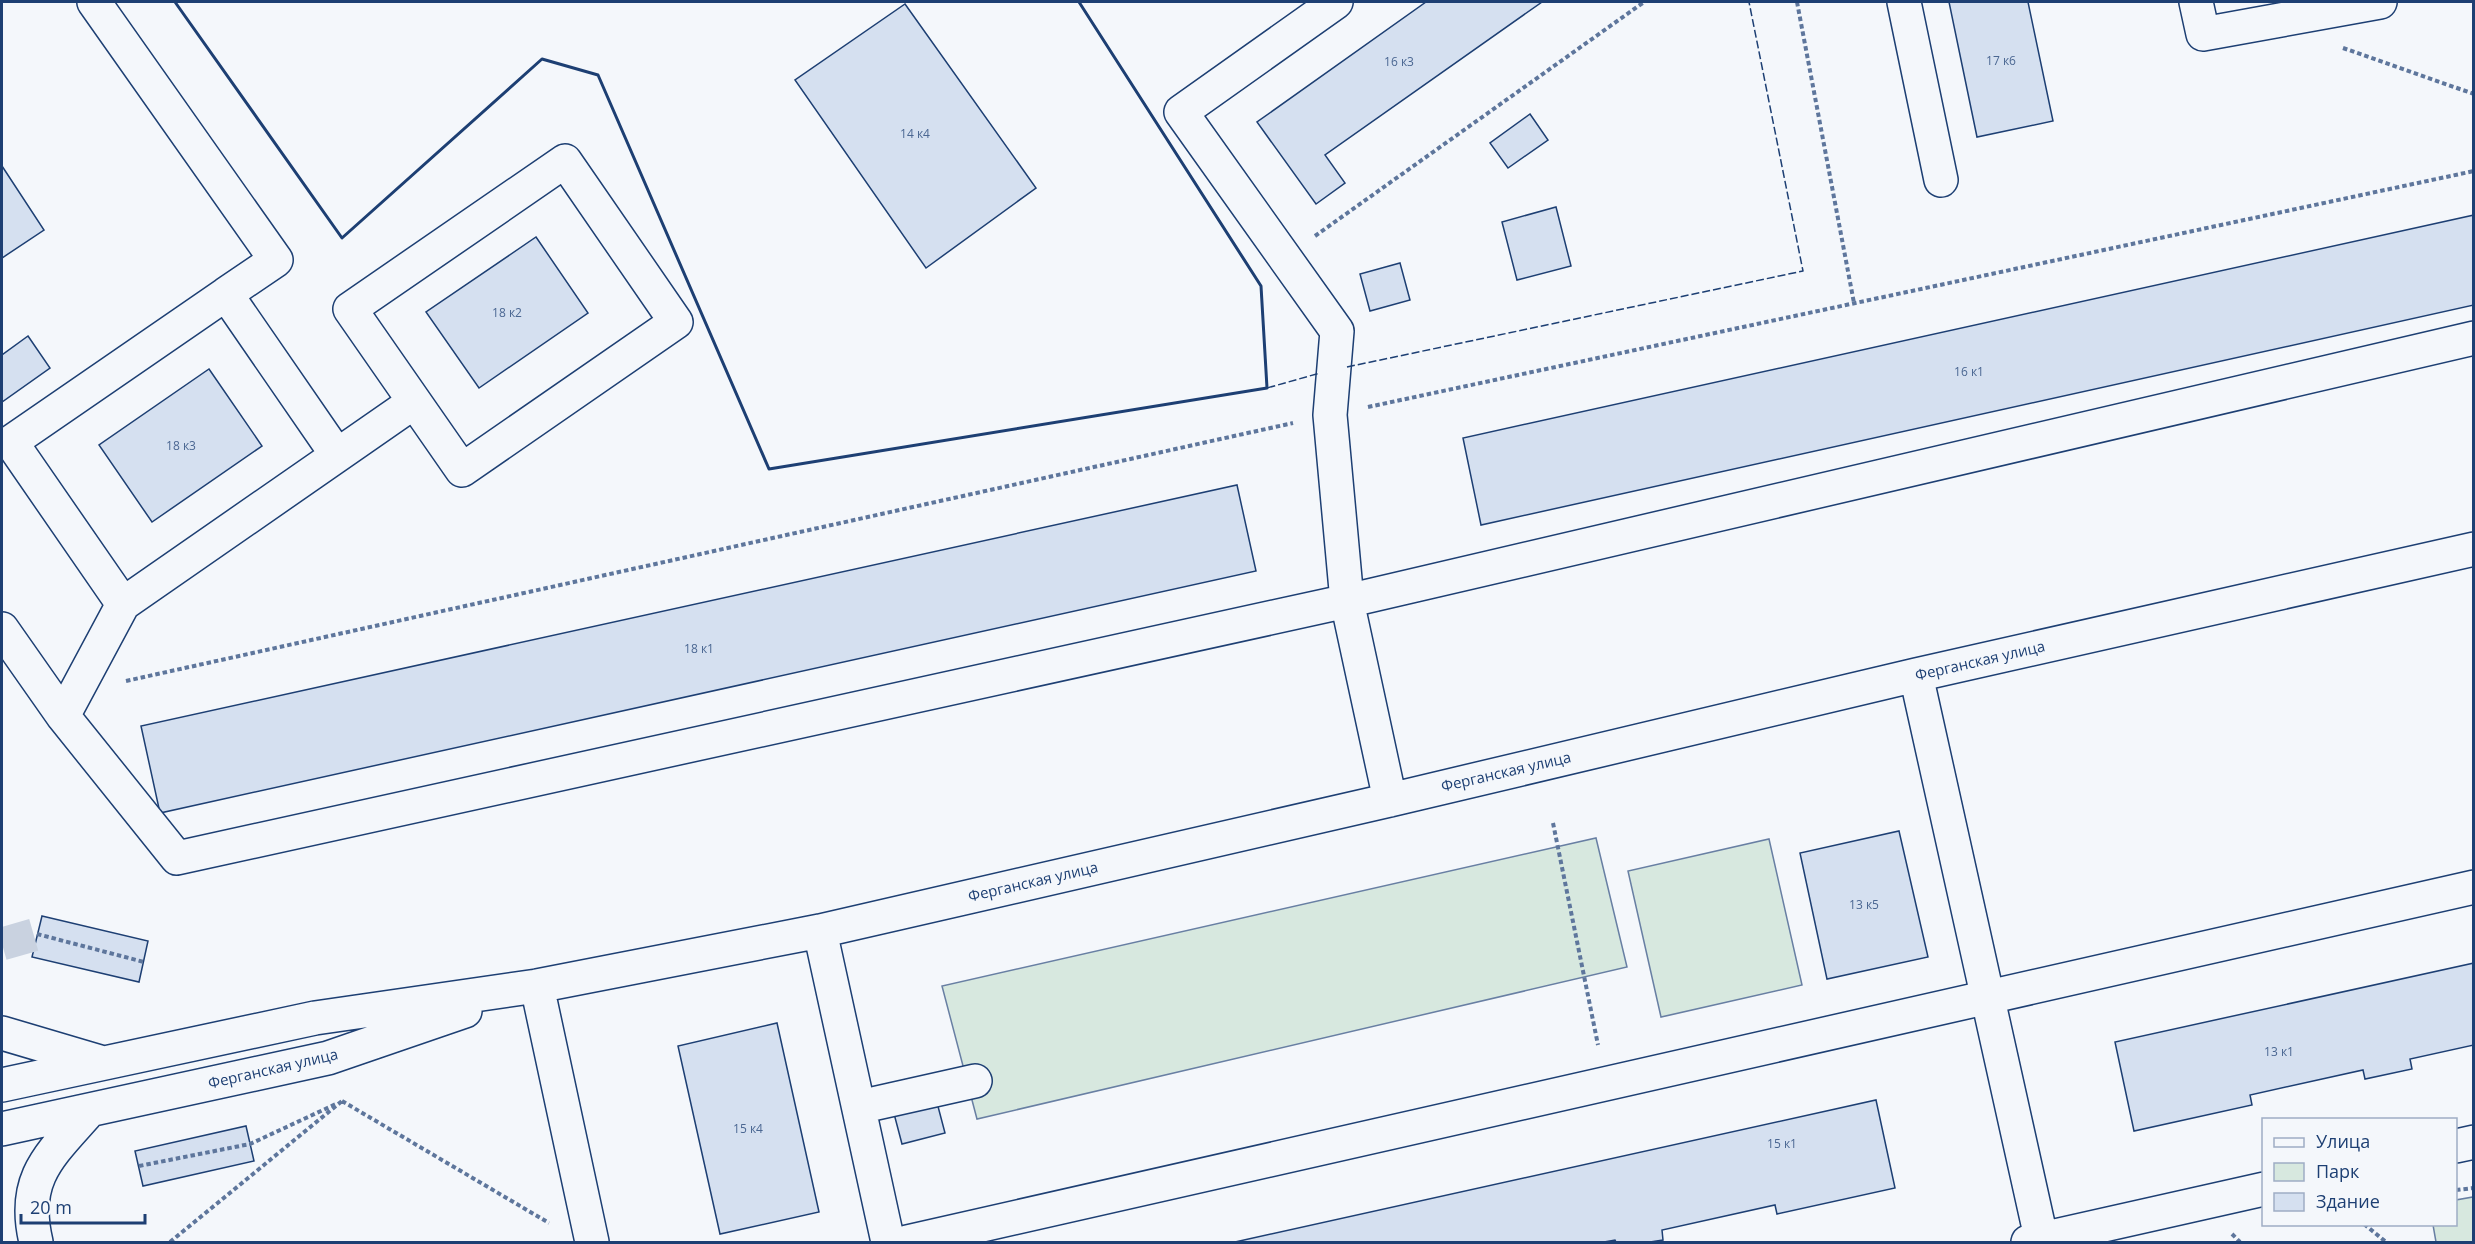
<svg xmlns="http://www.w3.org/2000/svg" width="2475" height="1244" viewBox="0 0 2475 1244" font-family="'Open Sans',sans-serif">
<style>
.green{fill:#d7e8df;stroke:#687fa3;stroke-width:1.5}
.building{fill:#d5e0f0;stroke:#1d3f73;stroke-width:1.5}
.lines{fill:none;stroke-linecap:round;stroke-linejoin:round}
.minor-tunnel{stroke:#c9d2e0;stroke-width:33;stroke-dasharray:33 16;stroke-linecap:butt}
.minor-casing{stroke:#1d3f73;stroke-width:36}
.path{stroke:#5e769c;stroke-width:4;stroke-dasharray:4.5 3;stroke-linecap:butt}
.minor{stroke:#f4f7fb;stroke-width:33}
.fence{stroke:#1d3f73;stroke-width:1.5;stroke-dasharray:8 3;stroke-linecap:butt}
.wall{stroke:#1d3f73;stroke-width:3}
.labels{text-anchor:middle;stroke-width:4.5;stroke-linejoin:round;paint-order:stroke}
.number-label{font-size:12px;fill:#4b6792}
.street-label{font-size:15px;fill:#1d3f73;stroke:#f4f7fb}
</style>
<rect width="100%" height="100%" fill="#f4f7fb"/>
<path class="green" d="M1596,838L1627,967L977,1119L942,986Z
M1769,839L1802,985L1661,1017L1628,871Z
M2473,1197V1242H2436L2433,1225L2456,1224V1200Z"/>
<path class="building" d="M1426,2H1542L1325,155L1345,183L1316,204L1257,122Z
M1949,2H2028L2053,121L1977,137Z
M905,4L1036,188L926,268L795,80Z
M1530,114L1548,140L1508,168L1490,143Z
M2,166L44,230L2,258Z
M1556,207L1571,266L1517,280L1502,222Z
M2474,215V305L1481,525L1463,438Z
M536,237L588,313L479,388L426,312Z
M1400,263L1410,300L1370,311L1360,274Z
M28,336L50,368L2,402V355Z
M209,369L262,446L152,522L99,445Z
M1237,485L1256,571L160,813L141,726Z
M1899,831L1928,957L1827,979L1800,853Z
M42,916L148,941L139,982L32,957Z
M2474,963V1045L2410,1059L2412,1069L2365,1079L2363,1070L2250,1095L2252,1105L2134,1131L2115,1042Z
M777,1023L819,1212L720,1234L678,1046Z
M935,1095L945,1133L902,1144L892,1106Z
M1876,1100L1895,1188L1777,1214L1775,1205L1662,1230L1663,1240L1650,1242H1616L1615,1240L1604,1242H1235Z
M246,1126L254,1161L143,1186L135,1151Z"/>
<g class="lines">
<path class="minor-tunnel" d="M2,944L37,934"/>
<defs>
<path id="minor" d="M94,2L276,260L226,294
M1336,2L1181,112L1337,331L1330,415L1347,601L1390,800
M1904,2L1941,180
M2196,2L2203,34L2380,2
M565,161L676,322L462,470L350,309Z
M337,455L226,294L11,442L123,604L414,402
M2,629L63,716L177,858L1347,601L2474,338
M1916,675L2042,1242
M63,716L123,604
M820,931L888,1242
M537,986L592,1242
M2,1033L100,1062
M2,1085L315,1018L537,986L820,931L1390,800L1916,675L2474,549
M859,1107L975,1081
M2,1129L328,1058L465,1011
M2456,1146L2474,1142
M36,1242C21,1179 49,1156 88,1112
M907,1242L2474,887
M2028,1242L2264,1189"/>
</defs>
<use href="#minor" class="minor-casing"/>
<path class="path" d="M1797,2L1854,303
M2343,48L2474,94
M1315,236L1644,2
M1368,407L2474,171
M126,681L1293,423
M1553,823L1598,1045
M37,934L144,962
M342,1101L549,1223
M139,1166L250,1144L336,1104
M2456,1190L2474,1188
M2364,1224L2386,1242
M2232,1234L2240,1242
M170,1242L342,1101"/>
<use href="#minor" class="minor"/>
<path class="fence" d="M1079,2L1261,286L1267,388L1320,373
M1347,367L1803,271L1749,2"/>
<path class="wall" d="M175,2L342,238L542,59L598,75L769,469L1267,388L1261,286L1079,2"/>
</g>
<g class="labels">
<g class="number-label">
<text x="2001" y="65">17 к6</text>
<text x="1399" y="66">16 к3</text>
<text x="915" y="138">14 к4</text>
<text x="507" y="317">18 к2</text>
<text x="1969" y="376">16 к1</text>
<text x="181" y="450">18 к3</text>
<text x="699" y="653">18 к1</text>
<text x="1864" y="909">13 к5</text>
<text x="2279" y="1056">13 к1</text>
<text x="748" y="1133">15 к4</text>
<text x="1782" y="1148">15 к1</text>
</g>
<g class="street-label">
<text transform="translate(1980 661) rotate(-13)" y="5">Ферганская улица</text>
<text transform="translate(1506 772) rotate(-13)" y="5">Ферганская улица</text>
<text transform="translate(1033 882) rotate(-13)" y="5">Ферганская улица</text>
<text transform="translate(273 1069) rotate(-13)" y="5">Ферганская улица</text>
</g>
</g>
<rect width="2475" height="1244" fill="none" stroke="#1d3f73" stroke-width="6"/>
<rect x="2262" y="1118" width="195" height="108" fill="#f4f7fb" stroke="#9eadc5" stroke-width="1.5"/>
<rect x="2274" y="1138" width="30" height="9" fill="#f4f7fb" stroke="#9eadc5" stroke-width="1.5"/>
<text x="2316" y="1148" font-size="18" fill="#1d3f73">Улица</text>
<rect x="2274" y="1163" width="30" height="18" fill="#d7e8df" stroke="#9eadc5" stroke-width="1.5"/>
<text x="2316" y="1178" font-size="18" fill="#1d3f73">Парк</text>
<rect x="2274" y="1193" width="30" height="18" fill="#d5e0f0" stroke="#9eadc5" stroke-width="1.5"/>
<text x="2316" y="1208" font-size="18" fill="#1d3f73">Здание</text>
<path d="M21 1214v9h124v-9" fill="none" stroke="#1d3f73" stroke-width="3"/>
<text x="30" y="1214" font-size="18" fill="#1d3f73" stroke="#f4f7fb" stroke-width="4.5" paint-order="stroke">20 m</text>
</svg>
